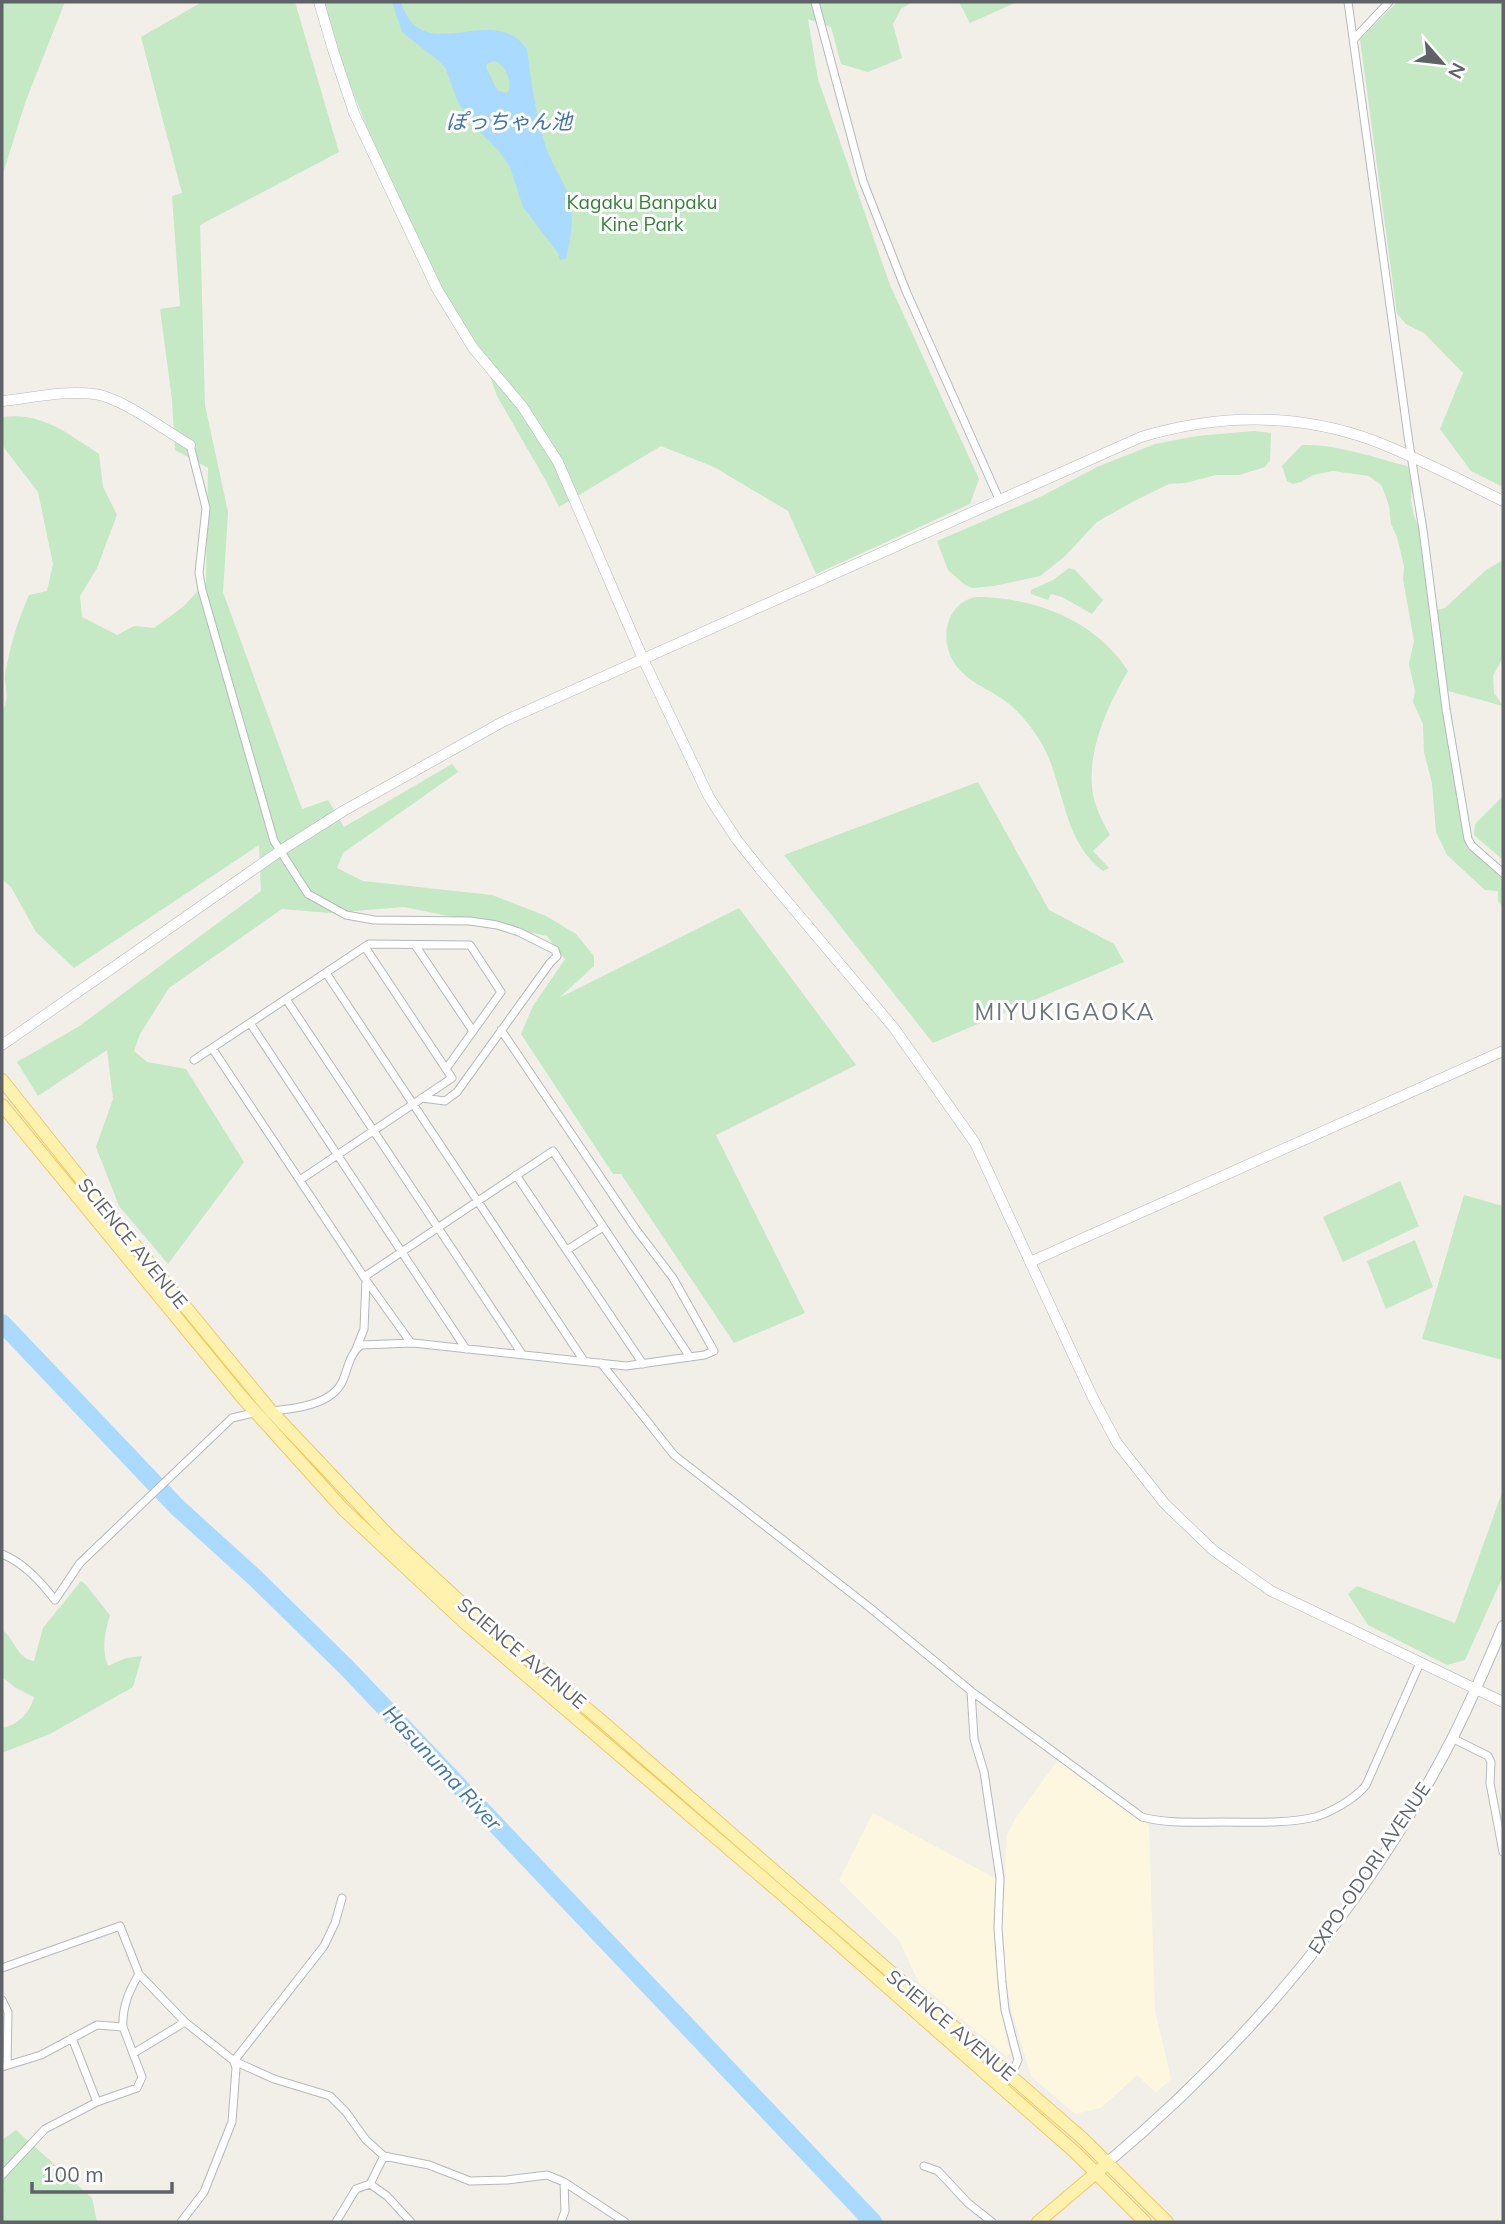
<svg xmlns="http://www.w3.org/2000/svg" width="1505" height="2224" viewBox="0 0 1505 2224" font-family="Mulish,'Noto Sans JP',sans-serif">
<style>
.commercial{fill:#fef7e0}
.green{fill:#c5e8c5}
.water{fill:#aadaff;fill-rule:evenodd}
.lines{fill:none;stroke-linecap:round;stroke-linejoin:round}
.river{stroke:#aadaff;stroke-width:18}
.minor-casing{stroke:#b5b8bc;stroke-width:9}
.tertiary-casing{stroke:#b5b8bc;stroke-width:11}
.secondary-casing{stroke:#b6babf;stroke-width:12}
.primary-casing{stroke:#f2c960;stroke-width:14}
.minor{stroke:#fff;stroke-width:7}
.tertiary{stroke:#fff;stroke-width:10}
.secondary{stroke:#fff;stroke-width:10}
.primary{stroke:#fff2af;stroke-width:12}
.labels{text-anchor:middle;stroke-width:6;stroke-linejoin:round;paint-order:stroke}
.park-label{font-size:19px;fill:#348238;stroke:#fff}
.street-label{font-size:19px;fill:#5f6368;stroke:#fff}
.water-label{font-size:21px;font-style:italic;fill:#4174aa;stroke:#fff}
.quarter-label{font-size:23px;letter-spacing:2px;fill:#70757a;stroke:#fff}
</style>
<rect width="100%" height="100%" fill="#f1efe8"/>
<path class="commercial" d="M1058,1760L1147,1823L1149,1827L1155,2011L1171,2079L1156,2093L1137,2075L1101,2108L1075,2114L1031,2076L1012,2013L1006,1980L1003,1927L1007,1835L1015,1819Z
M873,1813L995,1878L993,1925L998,1999L1010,2053L1007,2057L919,1983L899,1940L839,1880Z"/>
<path class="green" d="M2,2H65L25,103L2,177Z
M202,2H295L339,152L200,225L205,405L228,512L223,592L302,809L328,800L344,827L452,764L458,772L343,853L337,868L363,881L492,895L546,916L576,934L594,956V966L559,998L739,908L856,1065L716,1135L805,1313L734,1343L621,1174H613L521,1034L533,1006L565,959L547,936L404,907L330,913L282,909L169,988L140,1034L134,1051L147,1062L186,1069L244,1162L168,1264L119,1206L96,1147L113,1099L107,1050L38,1096L17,1062L78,1027L261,891L259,845L74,968L36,932L11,887L2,879V713C12,691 2,688 6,669C11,643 18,620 29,595L47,591L53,564L38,492L2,445V417C42,412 67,433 99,454L103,487L117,515L97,568L80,596L82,617L117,635L134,626L154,628L183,607L206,582L208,468L175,450L172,400L160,309L180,306L172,196L182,193L141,37Z
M324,2H912L901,9L893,24L902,58L868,72L841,64L831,27L808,19L818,79L890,285L979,479L970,504L816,574L788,511L714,467L661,446L559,507L546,481L497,396L480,348L468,333L441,287L408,217L369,133L343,66Z
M959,2H1017L970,23Z
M1397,2H1503V487L1471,471L1440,429L1463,373L1424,333L1406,324L1397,314L1360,39Z
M1254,431L1271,433L1270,460L1265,467L1239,475H1216L1185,483L1169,484L1134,501L1097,522L1064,557L1040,576L994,586L972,588L964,584L948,570L937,541L1042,496L1097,467L1155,444L1197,436Z
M1302,445C1338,444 1371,457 1407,466L1412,473L1411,500L1414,516L1420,530L1427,572V592L1432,606L1437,610L1445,608L1486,570L1503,560V657L1493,676L1494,693L1503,706L1441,689L1465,839L1503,877V907L1498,901V891L1485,890L1447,855L1436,832L1432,783L1424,752L1423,724L1413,702L1415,691L1409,664L1414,641L1403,579L1404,566L1397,537L1391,524L1389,506L1382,486L1377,482L1369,476L1333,471L1313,475L1301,482L1293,484L1287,481L1282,466Z
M1069,568L1075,570L1103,600L1092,614L1062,597L1051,594L1048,600L1031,594V590L1053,580Z
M975,597C1034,597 1095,620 1128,671C1107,707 1086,752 1093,795C1096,810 1103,822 1110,835L1093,851L1109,868L1103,871C1060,839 1066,782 1039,739C1030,726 1021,713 1008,703C989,688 962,681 951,657C940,633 949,603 975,597Z
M978,782L1049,910L1114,944L1124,962L933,1043L784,855Z
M1503,796V860L1474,835L1475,824Z
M1400,1181L1419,1226L1343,1262L1323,1217Z
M1464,1195L1503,1206V1360L1422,1339Z
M1415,1240L1433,1287L1386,1309L1367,1261Z
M1503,1490V1576L1465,1660L1447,1665L1368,1625L1348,1594L1357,1586L1455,1623Z
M81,1581L85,1584L110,1615C105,1633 101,1648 108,1666L126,1658L142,1656L133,1687L50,1734L2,1753V1728C18,1725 30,1713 34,1697L16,1688L2,1677V1630C15,1639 17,1659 34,1661L43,1628Z
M16,2130L92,2198L97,2222H2V2188L4,2185L2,2183V2140Z"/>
<path class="water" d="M392,2H401C422,70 493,0 527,49C531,80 535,111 544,141C548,157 557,170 564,185C577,209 571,235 566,259L560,260L558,253L523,207L510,167L499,151L468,120L457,100L446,69L440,62L402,32ZM494,61C506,65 511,79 509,91L506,93L497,90L486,67L487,64Z"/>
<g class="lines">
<path class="river" d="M2,1323L177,1507L253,1576L347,1668L873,2222"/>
<defs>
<path id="minor" d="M815,2L863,181L906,291L999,499
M1348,2L1409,443L1423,530L1446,709L1468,839L1472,846L1503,873
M1354,39L1389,2
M190,445L206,508L199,573L202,590L274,841L308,894L346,915L374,920L470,921L497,925L519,932L555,950L557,956L550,963L457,1092L445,1101L422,1098
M415,945L473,1031
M326,973L584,1361
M286,999L522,1354
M250,1023L466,1349
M212,1048L366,1280L364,1329L356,1349
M194,1060L369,944L470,945L501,992L446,1069
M516,1175L643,1364
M300,1180L452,1078L365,947
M567,1250L603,1227
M364,1277L553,1151L690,1357
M366,1280L411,1343
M601,1363L674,1455L869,1607L971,1691L1142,1817C1168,1824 1195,1822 1223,1822C1253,1822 1286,1824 1315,1817C1332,1812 1356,1798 1366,1785L1420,1663
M270,1411C294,1409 333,1405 343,1380C348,1368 350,1353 361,1345L413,1343L626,1366L704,1355L714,1351L673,1278L635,1228L501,1030
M2,1554C24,1563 40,1581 55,1600L80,1563L232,1418L258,1412
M971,1691L974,1739L984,1772L1000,1878L998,1928L1002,1982L1005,2010L1018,2060L1011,2076L1001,2087
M1452,1738L1488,1756L1491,1762L1490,1783L1503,1852
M2,1968L120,1926L139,1974L185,2022L234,2061L274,2079L330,2096L346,2112L366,2140L384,2156L429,2165L470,2181L507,2180L547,2175L564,2182L625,2222
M2,2000L8,2012L7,2065
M123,2027C122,2007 129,1991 139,1974
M134,2053L185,2022
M2,2067L41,2055L97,2025L123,2027L142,2077L137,2088L97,2102
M924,2166L938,2171L968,2203L992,2222
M2,2175L45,2129L97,2102L72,2038
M370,2184L387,2196L411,2222
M181,2222L204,2192L232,2122L236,2068L234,2061L324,1946L335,1923L342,1898
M336,2222L356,2189L370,2184L384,2156
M561,2222L565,2211L564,2182"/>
<path id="tertiary" d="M319,2L333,50L354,113L437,289L473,348L522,406L558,462L643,659L709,797L737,840L760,869L894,1028L975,1143L1093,1398L1117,1443L1165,1504L1213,1550L1271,1591L1503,1702
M2,401C32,398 65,390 94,394C121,397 166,431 190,445
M2,1045L280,851L345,810L504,721L1141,437C1218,414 1297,413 1372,440C1417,457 1460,480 1503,501
M1030,1262L1503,1051"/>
<path id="secondary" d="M1108,2162C1248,2044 1369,1901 1453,1737C1471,1701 1487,1664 1503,1626"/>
<path id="primary" d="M2,1080L92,1193L271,1411L391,1538L456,1598L604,1723L1082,2138L1167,2222
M2,1105L241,1396L343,1509L465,1623L784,1896L1076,2153L1145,2222
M1038,2222L1103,2167"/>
</defs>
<use href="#minor" class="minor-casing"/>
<use href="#tertiary" class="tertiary-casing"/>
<use href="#secondary" class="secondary-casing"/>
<use href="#primary" class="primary-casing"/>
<use href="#minor" class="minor"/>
<use href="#tertiary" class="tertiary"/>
<use href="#secondary" class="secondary"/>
<use href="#primary" class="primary"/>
</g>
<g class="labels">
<g class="park-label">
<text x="642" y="209">Kagaku Banpaku<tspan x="642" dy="22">Kine Park</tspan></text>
</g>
<g class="street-label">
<text transform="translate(133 1243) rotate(51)" y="7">SCIENCE AVENUE</text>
<text transform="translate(522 1653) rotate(40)" y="7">SCIENCE AVENUE</text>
<text transform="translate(1369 1868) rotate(-56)" y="7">EXPO-ODORI AVENUE</text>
<text transform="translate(951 2025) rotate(40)" y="7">SCIENCE AVENUE</text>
</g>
<g class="water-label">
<text x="509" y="129">ぽっちゃん池</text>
<text transform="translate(442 1768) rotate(47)" y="7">Hasunuma River</text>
</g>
<g class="quarter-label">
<text x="1065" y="1020">MIYUKIGAOKA</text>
</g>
</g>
<rect width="1505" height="2224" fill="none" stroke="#5f6368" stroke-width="7"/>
<g transform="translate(1442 63) rotate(118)" stroke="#ffffff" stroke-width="5" paint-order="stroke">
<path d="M0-5L12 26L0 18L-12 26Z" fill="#5f6368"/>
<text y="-10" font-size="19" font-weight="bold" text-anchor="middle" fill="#5f6368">N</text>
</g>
<path d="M32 2182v10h140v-10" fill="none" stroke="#5f6368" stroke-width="3.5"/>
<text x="42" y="2182" font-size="21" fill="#5f6368" stroke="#ffffff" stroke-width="5" paint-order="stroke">100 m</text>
</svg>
